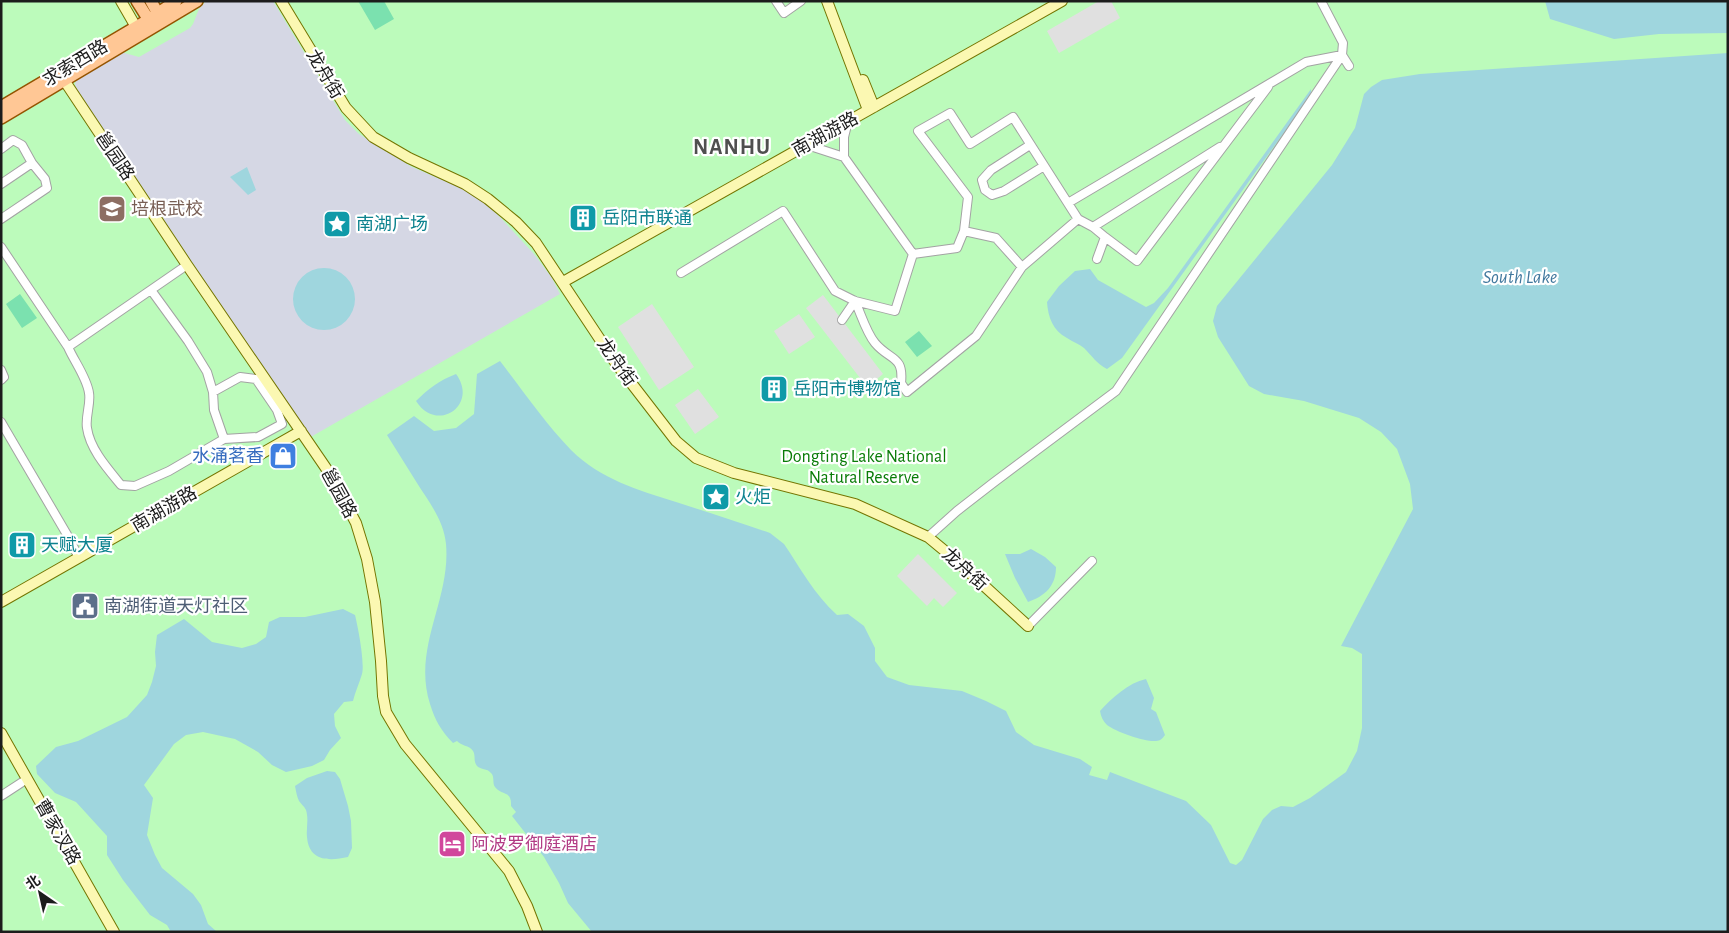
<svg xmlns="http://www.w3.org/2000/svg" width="1729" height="933" viewBox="0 0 1729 933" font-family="'Alegreya Sans','Noto Sans SC',sans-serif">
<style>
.park{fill:#bcfbbb}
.pitch{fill:#7be1af}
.parking{fill:#e0e0e0}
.plaza{fill:#d5d7e4}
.water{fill:#9fd6de}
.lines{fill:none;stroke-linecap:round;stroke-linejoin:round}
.street-casing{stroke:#a3a3a3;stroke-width:10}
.secondary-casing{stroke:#747501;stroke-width:12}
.primary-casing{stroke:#945400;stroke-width:14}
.street{stroke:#fff;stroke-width:8}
.secondary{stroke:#fbf8b2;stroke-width:10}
.primary{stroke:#ffc795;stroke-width:11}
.labels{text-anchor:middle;stroke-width:4.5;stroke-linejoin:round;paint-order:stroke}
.street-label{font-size:18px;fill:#1c1c1c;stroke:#fff}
.education-label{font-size:18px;fill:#785e54;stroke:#fff;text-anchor:start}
.culture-label{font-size:18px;fill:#0d838f;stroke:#fff;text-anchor:start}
.shop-label{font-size:18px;fill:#366cbe;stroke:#fff;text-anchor:end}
.park-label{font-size:18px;fill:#097c07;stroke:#fff}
.service-label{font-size:18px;fill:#4e5e75;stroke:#fff;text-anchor:start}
.hotel-label{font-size:18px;fill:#b23c85;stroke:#fff;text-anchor:start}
.water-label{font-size:19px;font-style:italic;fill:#41789e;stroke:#fff}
.district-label{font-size:22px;font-weight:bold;letter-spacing:1px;fill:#4f4f4f;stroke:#fff}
</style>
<rect width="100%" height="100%" fill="#eee8e1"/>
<path class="park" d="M1,1H1728V932H1Z"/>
<path class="pitch" d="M358,1H384L394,19L375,30Z
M20,294L37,318L22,328L6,304Z
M919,331L932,346L917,357L905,342Z"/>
<path class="parking" d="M1099,1H1111L1120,18L1059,53L1047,31Z
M823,295L883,374L867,387L806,308Z
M652,304L694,367L659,390L618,327Z
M799,314L815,337L789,354L774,331Z
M698,389L719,417L695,434L675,405Z
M918,554L957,593L943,607L934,598L927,606L897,576Z"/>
<path class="plaza" d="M206,1H273L345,120L359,134L412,167L464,189L480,199L500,217L534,254L552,278L560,294L309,438L76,88L75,84L77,79L121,52L139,57L190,28L193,24L199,9Z"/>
<path class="water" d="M1545,1H1728V33L1659,34L1614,39L1550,19Z
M1728,53V932H592L568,903L559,883L544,857L512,816L516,812L511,806C512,790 502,796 495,787C492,783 495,777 491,773C487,768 481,770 477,766C473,761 476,756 473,751C469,745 461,746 457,741L453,743C441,731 435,720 430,704C412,647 451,600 446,544C444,521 429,502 417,483C407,467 397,451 387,435L414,416L434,431L456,428L474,414L477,374L500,361C523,391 545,423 571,450C600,479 638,490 676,502C707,512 738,522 770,533L784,544C801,569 814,594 837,615L848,614L864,626L875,648V661L887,677L909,685L962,691L986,701L1006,711L1016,732L1034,745L1080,759L1092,767L1089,775L1107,780L1110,772L1186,801L1211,825L1230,863L1236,865L1242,860L1263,819L1272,810L1281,806L1293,807L1310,798L1346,772L1357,751L1362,728V654L1352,648L1341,646L1413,509L1410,484L1397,449L1381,432L1359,418L1304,401L1264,394L1249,386L1218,337L1213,321L1217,306L1332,165L1355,128L1364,94L1371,87L1382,80L1420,74Z
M1311,89V95L1122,358L1107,369C1097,364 1092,356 1084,348C1079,344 1073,342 1067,338C1053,331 1048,317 1047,302L1059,286L1075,271L1090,269L1098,280L1146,307L1154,303L1168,288Z
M247,167L256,190L248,195L230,177Z
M293 299a31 31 0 1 1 62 0a31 31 0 1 1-62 0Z
M456,374C479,405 437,434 416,401C428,389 440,380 456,374Z
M1031,549L1045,557L1056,567C1056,586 1045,596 1028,602L1015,578L1005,554H1020Z
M343,609L355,615C358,627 365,663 362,674C359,684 355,692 353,701L344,702L334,714L335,726L341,738L330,750L324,760L312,766L286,772L272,765L258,752L235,739L203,732L186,735L174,744L144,785L153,798L147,835L155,855L162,868L193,894L201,905L208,924L216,931L171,932L167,925L150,915L123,880L107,855V836L76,802L55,793L37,774L36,766L56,747L78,741L127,717L147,695L152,682L156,666L155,652L157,635L184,619L212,642L242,648L256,644L266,637L269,622L280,617H305Z
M1146,679L1154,698L1151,709L1156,712L1165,735C1163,738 1160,741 1156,741C1145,742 1116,732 1107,725C1103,721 1101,717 1100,711C1112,698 1128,683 1146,679Z
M327,771L335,772L340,779L348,806L351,821L352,848L348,857C330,861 309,862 307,837C306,828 309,820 306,810C304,806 301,804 299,801C297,797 296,791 295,786L307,778Z"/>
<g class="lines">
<defs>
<path id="street" d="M776,1L784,13L801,1
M807,145L844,157V137L848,121
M1030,145L991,170L982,180L985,190L992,195L1004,191L1044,166
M1,149L13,140L22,145L32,163L45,179L47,188L1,219
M1,184L32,163
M1068,203L1306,62L1342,55L1349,66
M1078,219L1093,227L1105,237L1097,259
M1093,227L1220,147
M964,231L996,238L1022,267
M1105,237L1137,261L1268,87
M1,247L68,347L187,265
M681,273L783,211L835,291L855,301L895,311L913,254L844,157
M855,301C861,314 866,332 875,343C890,361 904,355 901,383L907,392L976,336L1022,267L1078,219L1013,117L970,144L950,113L918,131L968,197L964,231L957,248L913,254
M842,320L855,301
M68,347C74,361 87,378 89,393C91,404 85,417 87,428C90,449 107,468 121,485L135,486L169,471L224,439L214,410L213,392L207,372L188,341L151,290
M1,370L4,377L1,380
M213,392L240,377L256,379L277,410L282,424L258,437L224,439
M1,422L69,538L79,558
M928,537L957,511L993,483L1116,391L1342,55L1343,43L1321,1
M1028,626L1092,561
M1,796L27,779"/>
<path id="secondary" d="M121,1L136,27
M281,1L346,108L373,137L409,158L465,184L488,199L516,222L536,243L615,362L676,441L696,458L734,473L855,504L928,537L957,561L1028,626
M827,1L868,110
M64,80L187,265L330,474L356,523L367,559L375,602L381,661L383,696L386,712L405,744L509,871L527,906L537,932
M863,80L874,107
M563,282L1062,1
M1,602L301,431
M1,733L114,932"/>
<path id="primary" d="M137,1L152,25
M151,1L161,19
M1,107L148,20L176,1
M1,118L197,1"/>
</defs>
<use href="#street" class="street-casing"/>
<use href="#secondary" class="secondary-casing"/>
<use href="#primary" class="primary-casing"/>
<use href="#street" class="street"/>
<use href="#secondary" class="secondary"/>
<use href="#primary" class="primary"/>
</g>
<defs>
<symbol id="school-square" viewBox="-11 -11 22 22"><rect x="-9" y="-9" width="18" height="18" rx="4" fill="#8d6e63" stroke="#fff"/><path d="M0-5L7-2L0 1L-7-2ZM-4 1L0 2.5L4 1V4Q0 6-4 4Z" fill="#fff"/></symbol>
<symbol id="building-square" viewBox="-11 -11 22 22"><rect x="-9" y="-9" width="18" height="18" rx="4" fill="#0f9aa8" stroke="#fff"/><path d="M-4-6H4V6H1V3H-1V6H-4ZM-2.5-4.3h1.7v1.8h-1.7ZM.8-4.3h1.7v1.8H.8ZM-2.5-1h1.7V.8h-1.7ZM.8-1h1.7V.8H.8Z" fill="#fff"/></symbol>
<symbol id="sight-square" viewBox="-11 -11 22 22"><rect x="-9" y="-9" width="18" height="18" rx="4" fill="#0f9aa8" stroke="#fff"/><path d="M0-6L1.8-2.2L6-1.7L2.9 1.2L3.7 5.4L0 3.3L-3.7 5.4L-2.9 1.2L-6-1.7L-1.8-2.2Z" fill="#fff"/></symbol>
<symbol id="shop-square" viewBox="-11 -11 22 22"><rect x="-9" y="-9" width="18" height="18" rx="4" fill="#3f7fe0" stroke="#fff"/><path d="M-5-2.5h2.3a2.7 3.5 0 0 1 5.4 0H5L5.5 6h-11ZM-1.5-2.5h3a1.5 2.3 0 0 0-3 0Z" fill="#fff"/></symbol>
<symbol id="civic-square" viewBox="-11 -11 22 22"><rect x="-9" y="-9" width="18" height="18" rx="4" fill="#5c6f8a" stroke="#fff"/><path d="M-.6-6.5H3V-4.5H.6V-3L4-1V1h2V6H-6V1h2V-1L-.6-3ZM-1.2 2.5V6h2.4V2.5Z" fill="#fff"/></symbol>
<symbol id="hotel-square" viewBox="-11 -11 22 22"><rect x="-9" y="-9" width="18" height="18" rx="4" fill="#d1479c" stroke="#fff"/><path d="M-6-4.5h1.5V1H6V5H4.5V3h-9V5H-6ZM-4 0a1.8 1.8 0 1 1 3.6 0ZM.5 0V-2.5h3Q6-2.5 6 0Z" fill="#fff"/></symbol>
</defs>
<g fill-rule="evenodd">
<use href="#school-square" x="96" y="193" width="32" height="32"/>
<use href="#building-square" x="567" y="202" width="32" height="32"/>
<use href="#sight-square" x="321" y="208" width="32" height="32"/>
<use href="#building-square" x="758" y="373" width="32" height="32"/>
<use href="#shop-square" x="267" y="440" width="32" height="32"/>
<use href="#sight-square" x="700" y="481" width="32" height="32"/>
<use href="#building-square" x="6" y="529" width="32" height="32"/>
<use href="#civic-square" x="69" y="590" width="32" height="32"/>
<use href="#hotel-square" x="436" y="828" width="32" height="32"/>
</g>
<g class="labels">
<g class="street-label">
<text transform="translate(75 63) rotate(-31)" y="6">求索西路</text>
<text transform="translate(325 74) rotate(59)" y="6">龙舟街</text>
<text transform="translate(825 134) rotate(-29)" y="6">南湖游路</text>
<text transform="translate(115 156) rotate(56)" y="6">邕园路</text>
<text transform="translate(617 362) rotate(55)" y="6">龙舟街</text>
<text transform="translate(339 493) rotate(61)" y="6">邕园路</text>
<text transform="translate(164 509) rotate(-30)" y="6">南湖游路</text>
<text transform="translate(965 569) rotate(42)" y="6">龙舟街</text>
<text transform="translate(58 832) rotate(60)" y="6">曹家汊路</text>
</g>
<g class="education-label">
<text x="131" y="215">培根武校</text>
</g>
<g class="culture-label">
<text x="602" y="224">岳阳市联通</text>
<text x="356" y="230">南湖广场</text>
<text x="793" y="395">岳阳市博物馆</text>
<text x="735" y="503">火炬</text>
<text x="41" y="551">天赋大厦</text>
</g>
<g class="shop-label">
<text x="264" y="462">水涌茗香</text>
</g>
<g class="park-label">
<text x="864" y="462">Dongting Lake National<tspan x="864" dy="21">Natural Reserve</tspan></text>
</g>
<g class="service-label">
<text x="104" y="612">南湖街道天灯社区</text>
</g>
<g class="hotel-label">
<text x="471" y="850">阿波罗御庭酒店</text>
</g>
<g class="water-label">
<text x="1520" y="283">South Lake</text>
</g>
<g class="district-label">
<text x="732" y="154">NANHU</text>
</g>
</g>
<rect width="1729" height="933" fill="none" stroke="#1c1c1c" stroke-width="5"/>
<g transform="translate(40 893) rotate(326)" stroke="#ffffff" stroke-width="4" paint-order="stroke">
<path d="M0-4L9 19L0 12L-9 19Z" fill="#1c1c1c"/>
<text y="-8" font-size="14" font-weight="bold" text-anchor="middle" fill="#1c1c1c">北</text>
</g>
</svg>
